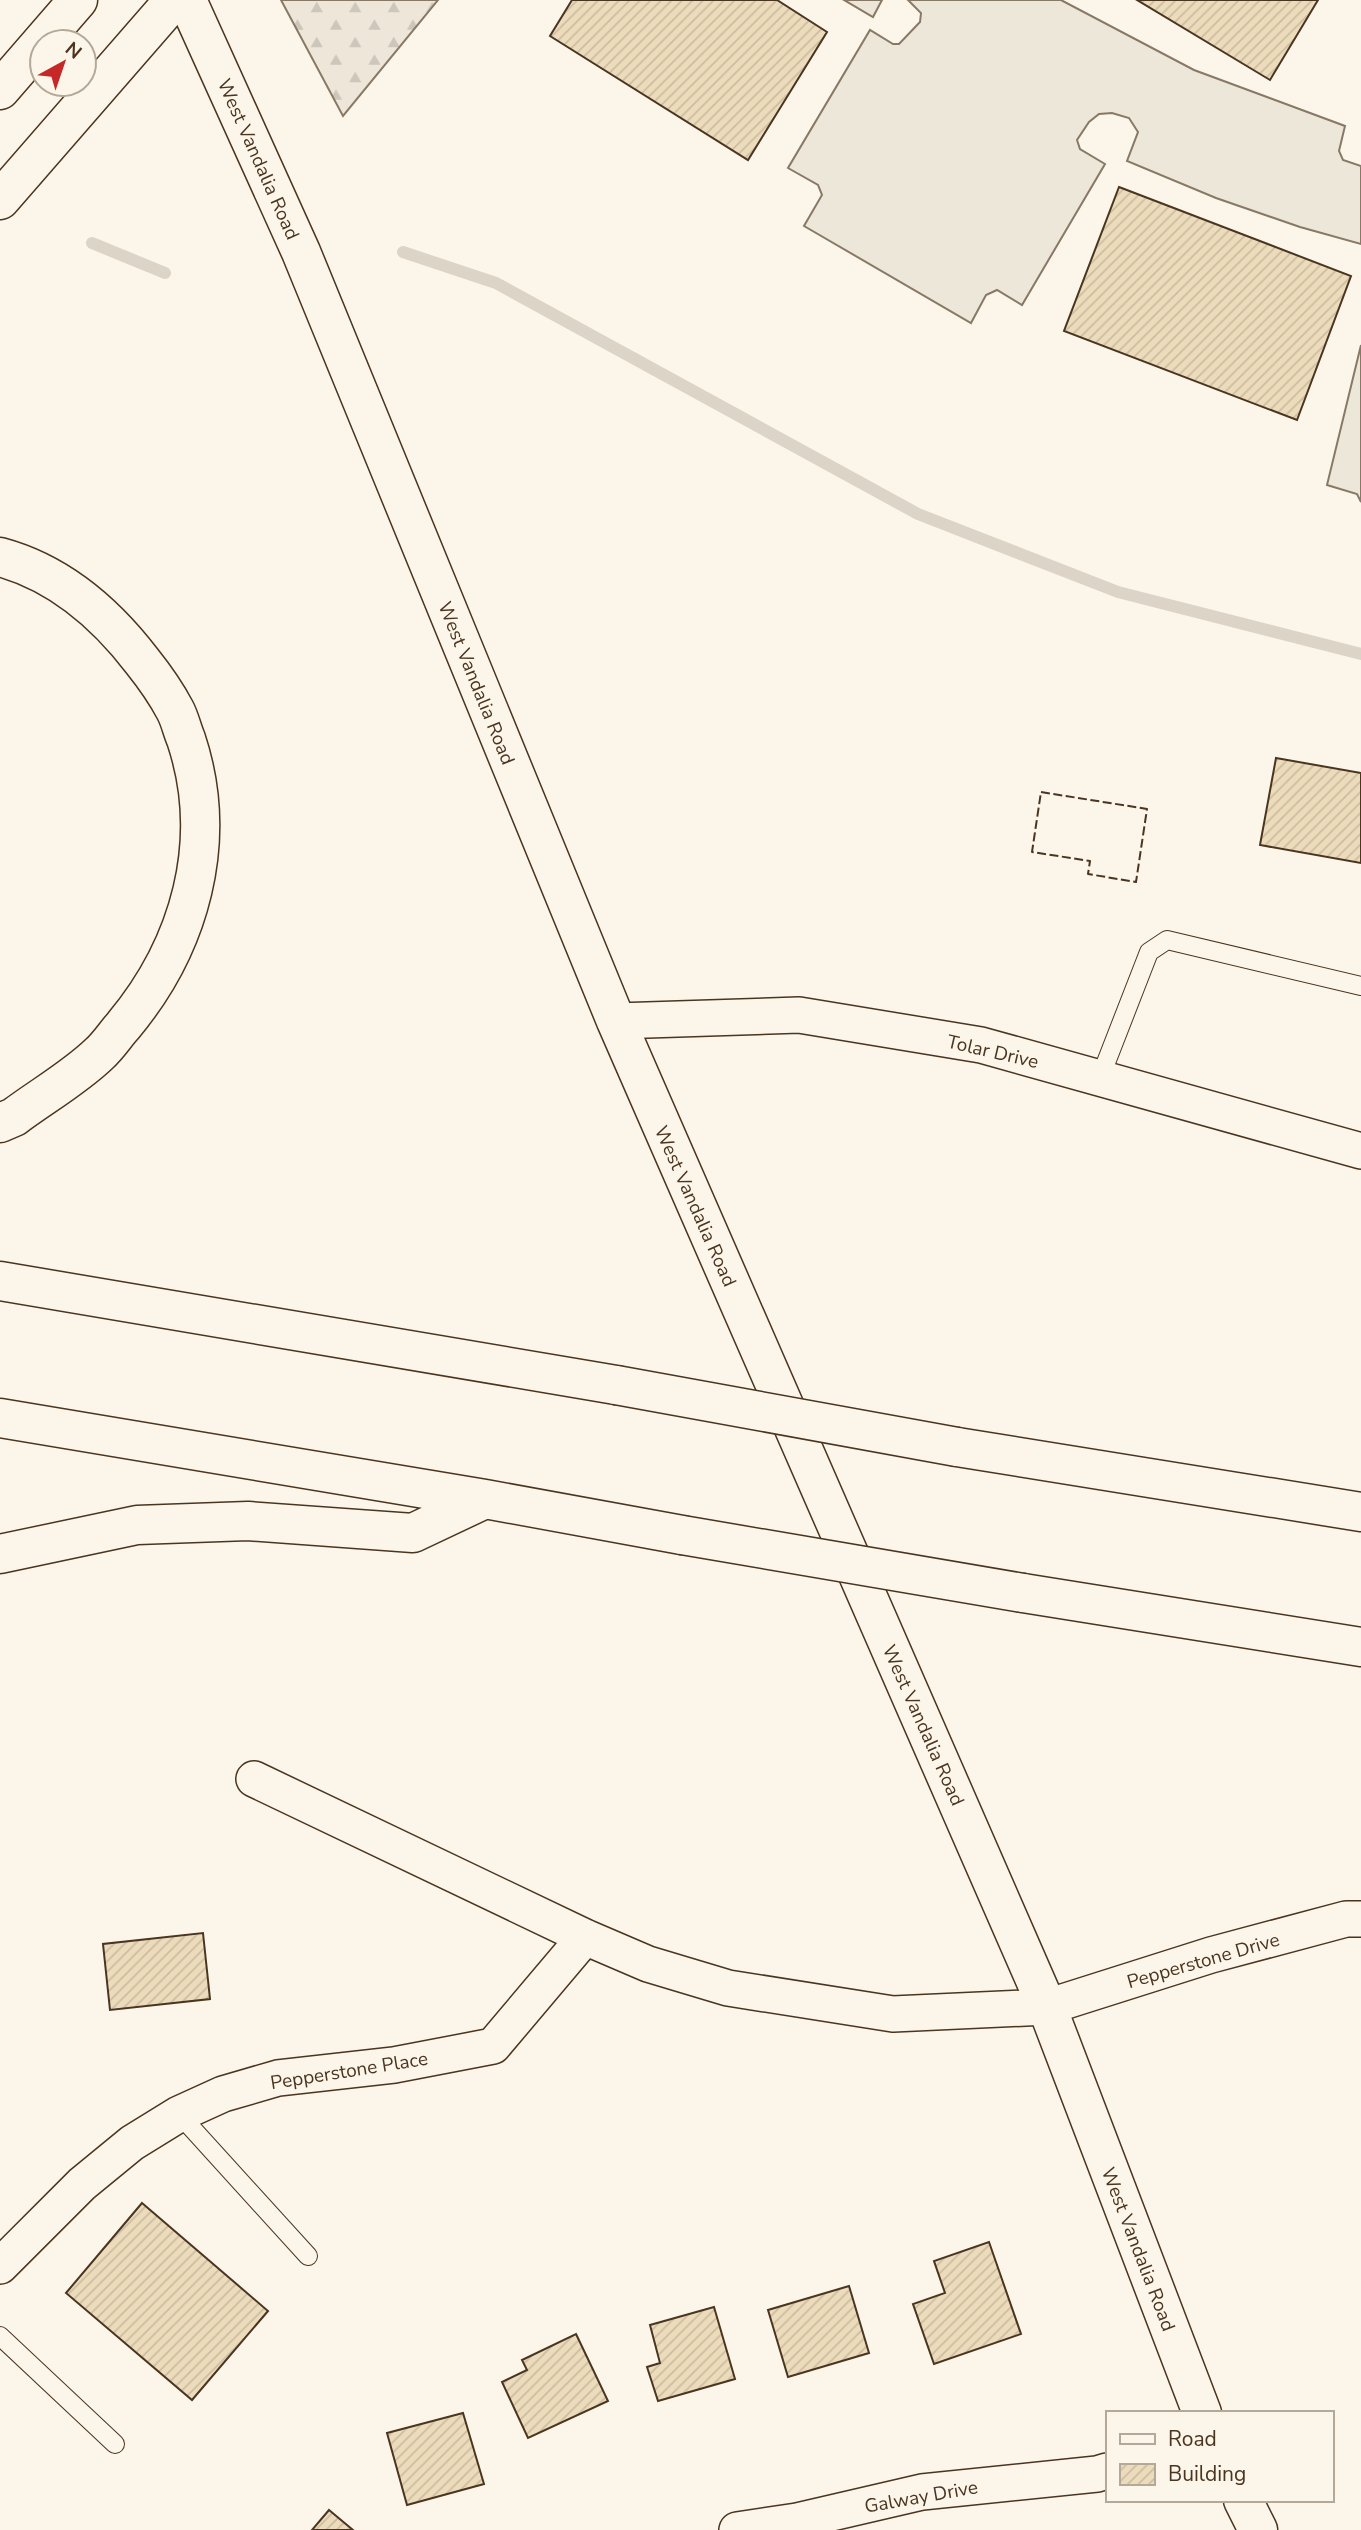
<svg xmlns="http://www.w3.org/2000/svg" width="1361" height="2530" viewBox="0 0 1361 2530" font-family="'Nunito Sans',sans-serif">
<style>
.forest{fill:url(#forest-firs);stroke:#887966;stroke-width:2}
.parking{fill:#ede7d9;stroke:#887966;stroke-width:2}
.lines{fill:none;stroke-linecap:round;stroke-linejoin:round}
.stream{stroke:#dcd4c6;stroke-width:12}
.building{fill:url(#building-hatch);stroke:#4a3520;stroke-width:2}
.service-casing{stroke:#4a3520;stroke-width:20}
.minor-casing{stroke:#4a3520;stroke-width:38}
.secondary-casing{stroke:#4a3520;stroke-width:41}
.motorway-casing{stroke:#4a3520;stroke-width:41}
.service{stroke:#fbf6e9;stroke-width:18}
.minor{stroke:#fbf6e9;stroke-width:35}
.secondary{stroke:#fbf6e9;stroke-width:38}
.motorway{stroke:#fbf6e9;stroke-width:38}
.motorway-bridge-casing{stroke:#4a3520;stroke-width:41;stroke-linecap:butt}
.motorway-bridge{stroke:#fbf6e9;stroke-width:38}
.fence{stroke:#4a3520;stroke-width:2;stroke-dasharray:9 3.5;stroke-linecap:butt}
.labels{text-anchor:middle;stroke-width:5;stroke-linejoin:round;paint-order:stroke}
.street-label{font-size:19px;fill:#4a3520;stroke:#fbf6e9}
</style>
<defs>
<pattern id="forest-firs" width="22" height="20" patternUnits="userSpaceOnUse" patternTransform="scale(1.75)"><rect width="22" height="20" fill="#ede6d9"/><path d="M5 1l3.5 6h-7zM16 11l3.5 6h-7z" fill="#cdc6ba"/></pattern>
<pattern id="building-hatch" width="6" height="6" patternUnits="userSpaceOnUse" patternTransform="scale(1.75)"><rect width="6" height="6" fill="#ecdcbc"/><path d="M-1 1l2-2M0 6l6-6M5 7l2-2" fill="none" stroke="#ccbda1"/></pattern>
</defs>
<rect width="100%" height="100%" fill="#fbf6e9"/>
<path class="forest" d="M281,0H438L343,116Z"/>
<path class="parking" d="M844,0H882L873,17Z
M908,0H1061L1194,70L1345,126L1339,151L1343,160L1361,166V244L1300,227L1216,198L1127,161L1138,132L1129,118L1112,113L1099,114L1089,122L1077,140L1080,149L1105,164L1022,305L997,290L986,295L971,323L804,226L822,195L818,185L788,168L870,30L893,44H899L920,22L921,13Z
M1361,345V502L1357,494L1327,485Z"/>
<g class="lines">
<path class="stream" d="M92,243L165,273
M403,252L496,283L918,514L1118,592L1361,654"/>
</g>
<path class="building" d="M572,0H777L827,32L748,160L550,36Z
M1137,0H1318L1270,80Z
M1119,187L1351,276L1297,420L1064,331Z
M1276,758L1361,773V863L1260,845Z
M203,1933L210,1999L110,2010L103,1944Z
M142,2203L268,2311L192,2400L66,2293Z
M989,2242L1021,2334L934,2364L913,2304L945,2293L934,2261Z
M849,2286L869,2353L788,2377L768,2310Z
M714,2307L735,2379L658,2401L647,2367L660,2363L650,2325Z
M576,2334L608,2401L528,2438L502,2382L527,2370L522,2360Z
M463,2413L484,2484L407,2505L387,2433Z
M329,2510L353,2530H312Z"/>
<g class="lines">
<defs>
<path id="service" d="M1100,1078L1149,952L1167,940L1361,986
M179,2114L308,2256
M0,2336L115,2444"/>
<path id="minor" d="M616,1021L799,1015L981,1045L1361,1151
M254,1779L585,1937L648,1964L728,1988L893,2014L1047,2007L1211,1955L1346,1919H1361
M0,2266L82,2184L132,2143L179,2114L223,2094L278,2078L394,2065L493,2046L585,1937
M737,2530L797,2521L922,2492L1097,2474L1107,2471"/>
<path id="secondary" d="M187,0L301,252L616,1021L1047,2007L1202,2413
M1243,2500L1258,2530"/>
<path id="motorway" d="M0,90L78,0
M0,200L174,0
M0,557C59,573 106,614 142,661C154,676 166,693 175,710C180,719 182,730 186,739C220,841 190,946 123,1026C115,1035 108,1046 99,1054C74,1078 42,1096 14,1117L0,1123
M0,1281L616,1385
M0,1418L485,1499L682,1535
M957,1447L1361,1512
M0,1554L137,1525L248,1521L413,1533L485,1499
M1023,1593L1361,1647"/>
</defs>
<use href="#service" class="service-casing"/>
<use href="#minor" class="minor-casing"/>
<use href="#secondary" class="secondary-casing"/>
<use href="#motorway" class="motorway-casing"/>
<use href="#service" class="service"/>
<use href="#minor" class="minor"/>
<use href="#secondary" class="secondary"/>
<use href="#motorway" class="motorway"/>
<defs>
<path id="motorway-bridge" d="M616,1385L957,1447
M682,1535L1023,1593"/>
</defs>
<use href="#motorway-bridge" class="motorway-bridge-casing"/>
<use href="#motorway-bridge" class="motorway-bridge"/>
<path class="fence" d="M1041,792L1147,809L1136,882L1088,874L1090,861L1032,852Z"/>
</g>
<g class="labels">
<g class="street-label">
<text transform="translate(259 159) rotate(66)" y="7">West Vandalia Road</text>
<text transform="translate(477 683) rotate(68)" y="7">West Vandalia Road</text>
<text transform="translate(993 1051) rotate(13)" y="7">Tolar Drive</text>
<text transform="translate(696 1206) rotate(66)" y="7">West Vandalia Road</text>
<text transform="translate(924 1725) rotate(66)" y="7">West Vandalia Road</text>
<text transform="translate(1203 1960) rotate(-16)" y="7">Pepperstone Drive</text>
<text transform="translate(349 2070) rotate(-9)" y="7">Pepperstone Place</text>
<text transform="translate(1139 2249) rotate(69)" y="7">West Vandalia Road</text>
<text transform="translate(921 2496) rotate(-10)" y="7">Galway Drive</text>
</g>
</g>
<rect x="1106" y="2411" width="228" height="91" fill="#fbf6e9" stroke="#b4a999" stroke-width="2"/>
<rect x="1120" y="2434" width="35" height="10" fill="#fbf6e9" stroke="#b4a999" stroke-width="2"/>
<text x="1168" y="2446" font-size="21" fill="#4a3520">Road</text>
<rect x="1120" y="2464" width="35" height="21" fill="url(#building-hatch)" stroke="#b4a999" stroke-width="2"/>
<text x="1168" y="2481" font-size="21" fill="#4a3520">Building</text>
<g transform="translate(63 63) rotate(40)"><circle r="33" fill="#fbf6e9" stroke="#b4a999" stroke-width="2"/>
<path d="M0-5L12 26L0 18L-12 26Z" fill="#c62828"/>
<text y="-10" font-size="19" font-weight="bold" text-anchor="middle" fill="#4a3520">N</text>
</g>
</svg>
